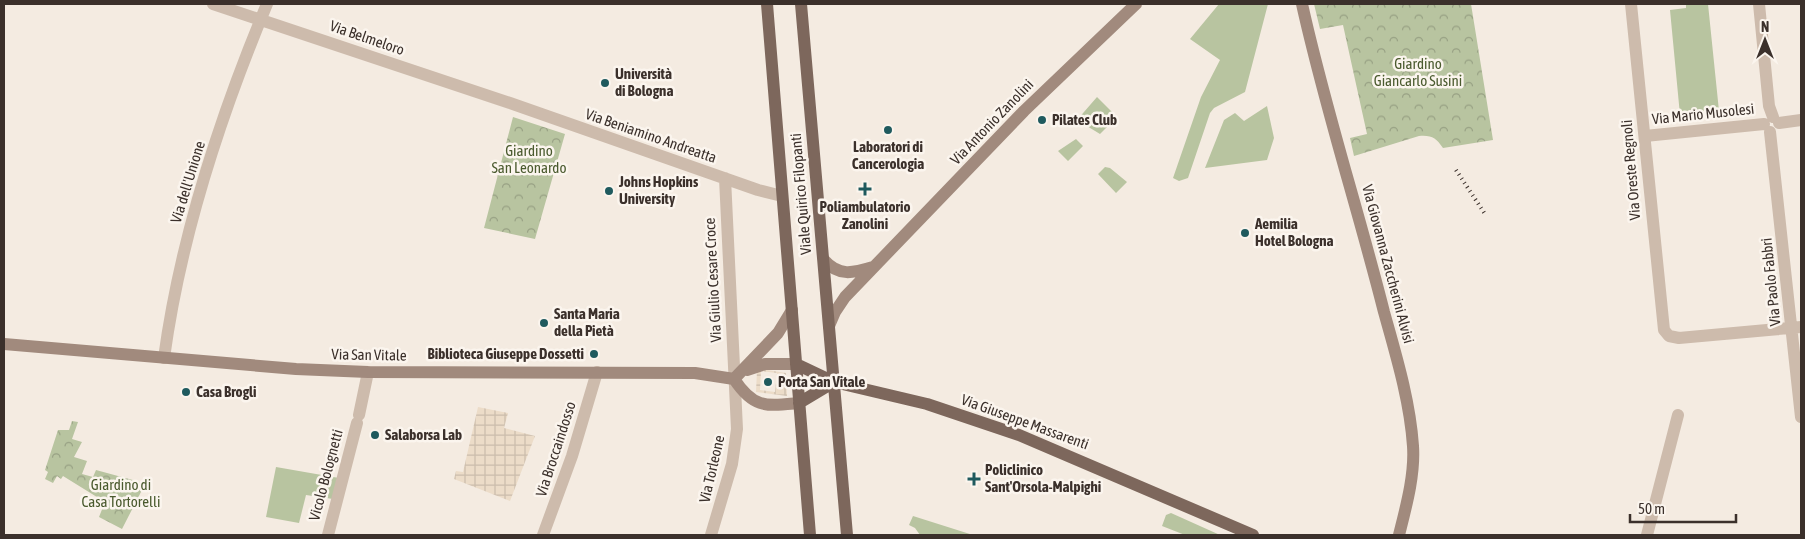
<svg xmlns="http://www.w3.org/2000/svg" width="1805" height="539" viewBox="0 0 1805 539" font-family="'Asap Condensed',sans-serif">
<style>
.green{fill:#b8c4a0}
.park{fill:url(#park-crowns)}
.plaza{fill:url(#plaza-grid);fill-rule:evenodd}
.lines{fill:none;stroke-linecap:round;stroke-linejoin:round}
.street{stroke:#cdbbac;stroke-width:12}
.secondary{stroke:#a18a7d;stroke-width:12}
.primary{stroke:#7d675c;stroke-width:12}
.rail{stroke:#3b302b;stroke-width:4;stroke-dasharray:1 4;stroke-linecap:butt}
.poi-dot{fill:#1f5a5e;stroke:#fbf5ee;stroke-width:2}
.labels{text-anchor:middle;stroke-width:5;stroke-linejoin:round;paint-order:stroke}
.street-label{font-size:15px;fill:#3b302b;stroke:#fbf5ee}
.park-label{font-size:15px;fill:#4a5a2e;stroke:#fbf5ee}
.poi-label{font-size:15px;font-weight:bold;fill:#3b302b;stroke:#fbf5ee;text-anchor:start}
</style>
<defs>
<pattern id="park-crowns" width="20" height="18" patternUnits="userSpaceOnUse" patternTransform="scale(1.25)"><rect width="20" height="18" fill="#b8c4a0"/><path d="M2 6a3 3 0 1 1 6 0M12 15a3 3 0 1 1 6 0" fill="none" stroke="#97a083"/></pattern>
<pattern id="plaza-grid" width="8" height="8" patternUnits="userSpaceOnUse" patternTransform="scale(1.25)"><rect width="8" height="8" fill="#ecdcc8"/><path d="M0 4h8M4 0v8" fill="none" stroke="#cbbdac"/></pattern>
</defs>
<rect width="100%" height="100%" fill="#f4ebe1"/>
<path class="green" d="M1219,4H1268L1245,92L1214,108L1210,113L1188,178L1179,181L1173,178L1201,97L1220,60L1190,39Z
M1686,4H1708L1719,111L1680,115L1670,10L1686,8Z
M1097,97L1117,117L1100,134L1077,120Z
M1267,106L1274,138L1267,160L1205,168L1224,120L1235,113L1244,121Z
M1076,139L1083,146L1068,161L1058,151Z
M1105,167L1110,168L1127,182L1116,193L1098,174Z
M276,467L339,478L333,499L306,495L299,523L266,517Z
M1171,513L1220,535H1185L1162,526L1166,515Z
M913,516L973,535H920L915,528L909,525Z"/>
<path class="park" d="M1314,4H1471L1493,140L1443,148C1436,138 1432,135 1419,136L1354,156L1350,138L1367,134L1343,25L1320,29Z
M513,117L565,134L535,239L484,228Z
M72,421L78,422L72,439L82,442L74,457L87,461L82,474L93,477L96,470L140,482L138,488L142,490L122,529L99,517L105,502L63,476L61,479L57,476L53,483L45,479L48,472L45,470L58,430H69Z"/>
<path class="plaza" d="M760,369L786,373L787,396L756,392L757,370ZM761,371L777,373L775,392L760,390Z
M478,407L508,413L504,428L535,436L510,501L454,479L456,471L463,472Z"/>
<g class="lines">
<path class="street" d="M213,4L510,103L758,190L782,196
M1631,4L1664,330L1669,336L1679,338L1801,327
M1759,4L1769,106L1773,117
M1779,123L1801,120
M1770,132L1801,417
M1645,136L1764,124
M164,358C180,240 221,114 267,4
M359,415L368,372
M328,535L357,423
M543,535L572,456L597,372
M711,535L732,464L737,429L725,178
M1647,535L1678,415"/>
<path class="secondary" d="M1302,4C1325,108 1358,209 1384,312C1396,355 1410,401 1413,446C1415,475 1406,507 1399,535
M824,260C839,277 853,273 873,267
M829,326L835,312L845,297L1024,111L1136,4
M4,344L296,369L368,372L695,373L734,379
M747,370L765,364H796
M734,379L778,333L792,310
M734,379C754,409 766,406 799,403"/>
<path class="primary" d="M767,4L810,535
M801,4L847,535
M796,364L834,382L927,404L1019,435L1253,535
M799,403L834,382"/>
<path class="rail" d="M1456,170L1485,214"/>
</g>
<g class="poi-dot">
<circle cx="605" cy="83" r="5"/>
<circle cx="1042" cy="120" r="5"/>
<circle cx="888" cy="130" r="5"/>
<path d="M862.5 181.5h5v5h5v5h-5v5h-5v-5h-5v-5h5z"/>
<circle cx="609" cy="191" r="5"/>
<circle cx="1245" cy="233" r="5"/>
<circle cx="544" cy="323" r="5"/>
<circle cx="594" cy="354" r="5"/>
<circle cx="768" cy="382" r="5"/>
<circle cx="186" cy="392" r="5"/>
<circle cx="375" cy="435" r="5"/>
<path d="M971.5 471.5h5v5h5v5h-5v5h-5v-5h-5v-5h5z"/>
</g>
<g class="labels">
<g class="street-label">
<text transform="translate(367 38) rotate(19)" y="5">Via Belmeloro</text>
<text transform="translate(1703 114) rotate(-6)" y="5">Via Mario Musolesi</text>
<text transform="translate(992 122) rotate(-46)" y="5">Via Antonio Zanolini</text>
<text transform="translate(651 136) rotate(19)" y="5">Via Beniamino Andreatta</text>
<text transform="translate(1631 170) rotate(-95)" y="5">Via Oreste Regnoli</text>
<text transform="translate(188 182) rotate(-73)" y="5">Via dell'Unione</text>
<text transform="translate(801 194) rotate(-95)" y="5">Viale Quirico Filopanti</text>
<text transform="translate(1388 264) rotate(75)" y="5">Via Giovanna Zaccherini Alvisi</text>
<text transform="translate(713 280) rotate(-93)" y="5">Via Giulio Cesare Croce</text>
<text transform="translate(1771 282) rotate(-96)" y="5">Via Paolo Fabbri</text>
<text transform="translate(369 355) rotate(1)" y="5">Via San Vitale</text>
<text transform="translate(1025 422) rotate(20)" y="5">Via Giuseppe Massarenti</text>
<text transform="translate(556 449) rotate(-72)" y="5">Via Broccaindosso</text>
<text transform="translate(712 469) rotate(-77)" y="5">Via Torleone</text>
<text transform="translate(326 475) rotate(-75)" y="5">Vicolo Bolognetti</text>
</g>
<g class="park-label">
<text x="1418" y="69">Giardino<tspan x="1418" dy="17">Giancarlo Susini</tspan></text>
<text x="529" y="156">Giardino<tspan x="529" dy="17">San Leonardo</tspan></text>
<text x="121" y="490">Giardino di<tspan x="121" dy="17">Casa Tortorelli</tspan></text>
</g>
<g class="poi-label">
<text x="615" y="79">Università<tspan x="615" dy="17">di Bologna</tspan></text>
<text x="1052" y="125">Pilates Club</text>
<text x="888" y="152" text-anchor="middle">Laboratori di<tspan x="888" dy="17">Cancerologia</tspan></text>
<text x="619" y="187">Johns Hopkins<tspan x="619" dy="17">University</tspan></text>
<text x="865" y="212" text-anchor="middle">Poliambulatorio<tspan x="865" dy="17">Zanolini</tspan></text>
<text x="1255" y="229">Aemilia<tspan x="1255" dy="17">Hotel Bologna</tspan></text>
<text x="554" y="319">Santa Maria<tspan x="554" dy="17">della Pietà</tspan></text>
<text x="584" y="359" text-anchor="end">Biblioteca Giuseppe Dossetti</text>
<text x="778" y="387">Porta San Vitale</text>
<text x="196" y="397">Casa Brogli</text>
<text x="385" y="440">Salaborsa Lab</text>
<text x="985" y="475">Policlinico<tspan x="985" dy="17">Sant'Orsola-Malpighi</tspan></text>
</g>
</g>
<rect width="1805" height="539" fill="none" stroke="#3b302b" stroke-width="10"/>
<g transform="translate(1765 40)" stroke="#fbf5ee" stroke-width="4" paint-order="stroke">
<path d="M0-4L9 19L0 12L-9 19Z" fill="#3b302b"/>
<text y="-8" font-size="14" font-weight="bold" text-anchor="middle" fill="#3b302b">N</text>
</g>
<path d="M1630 514v8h106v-8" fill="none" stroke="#3b302b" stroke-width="2.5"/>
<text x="1638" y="514" font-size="15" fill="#3b302b" stroke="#fbf5ee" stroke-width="4" paint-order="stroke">50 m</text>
</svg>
